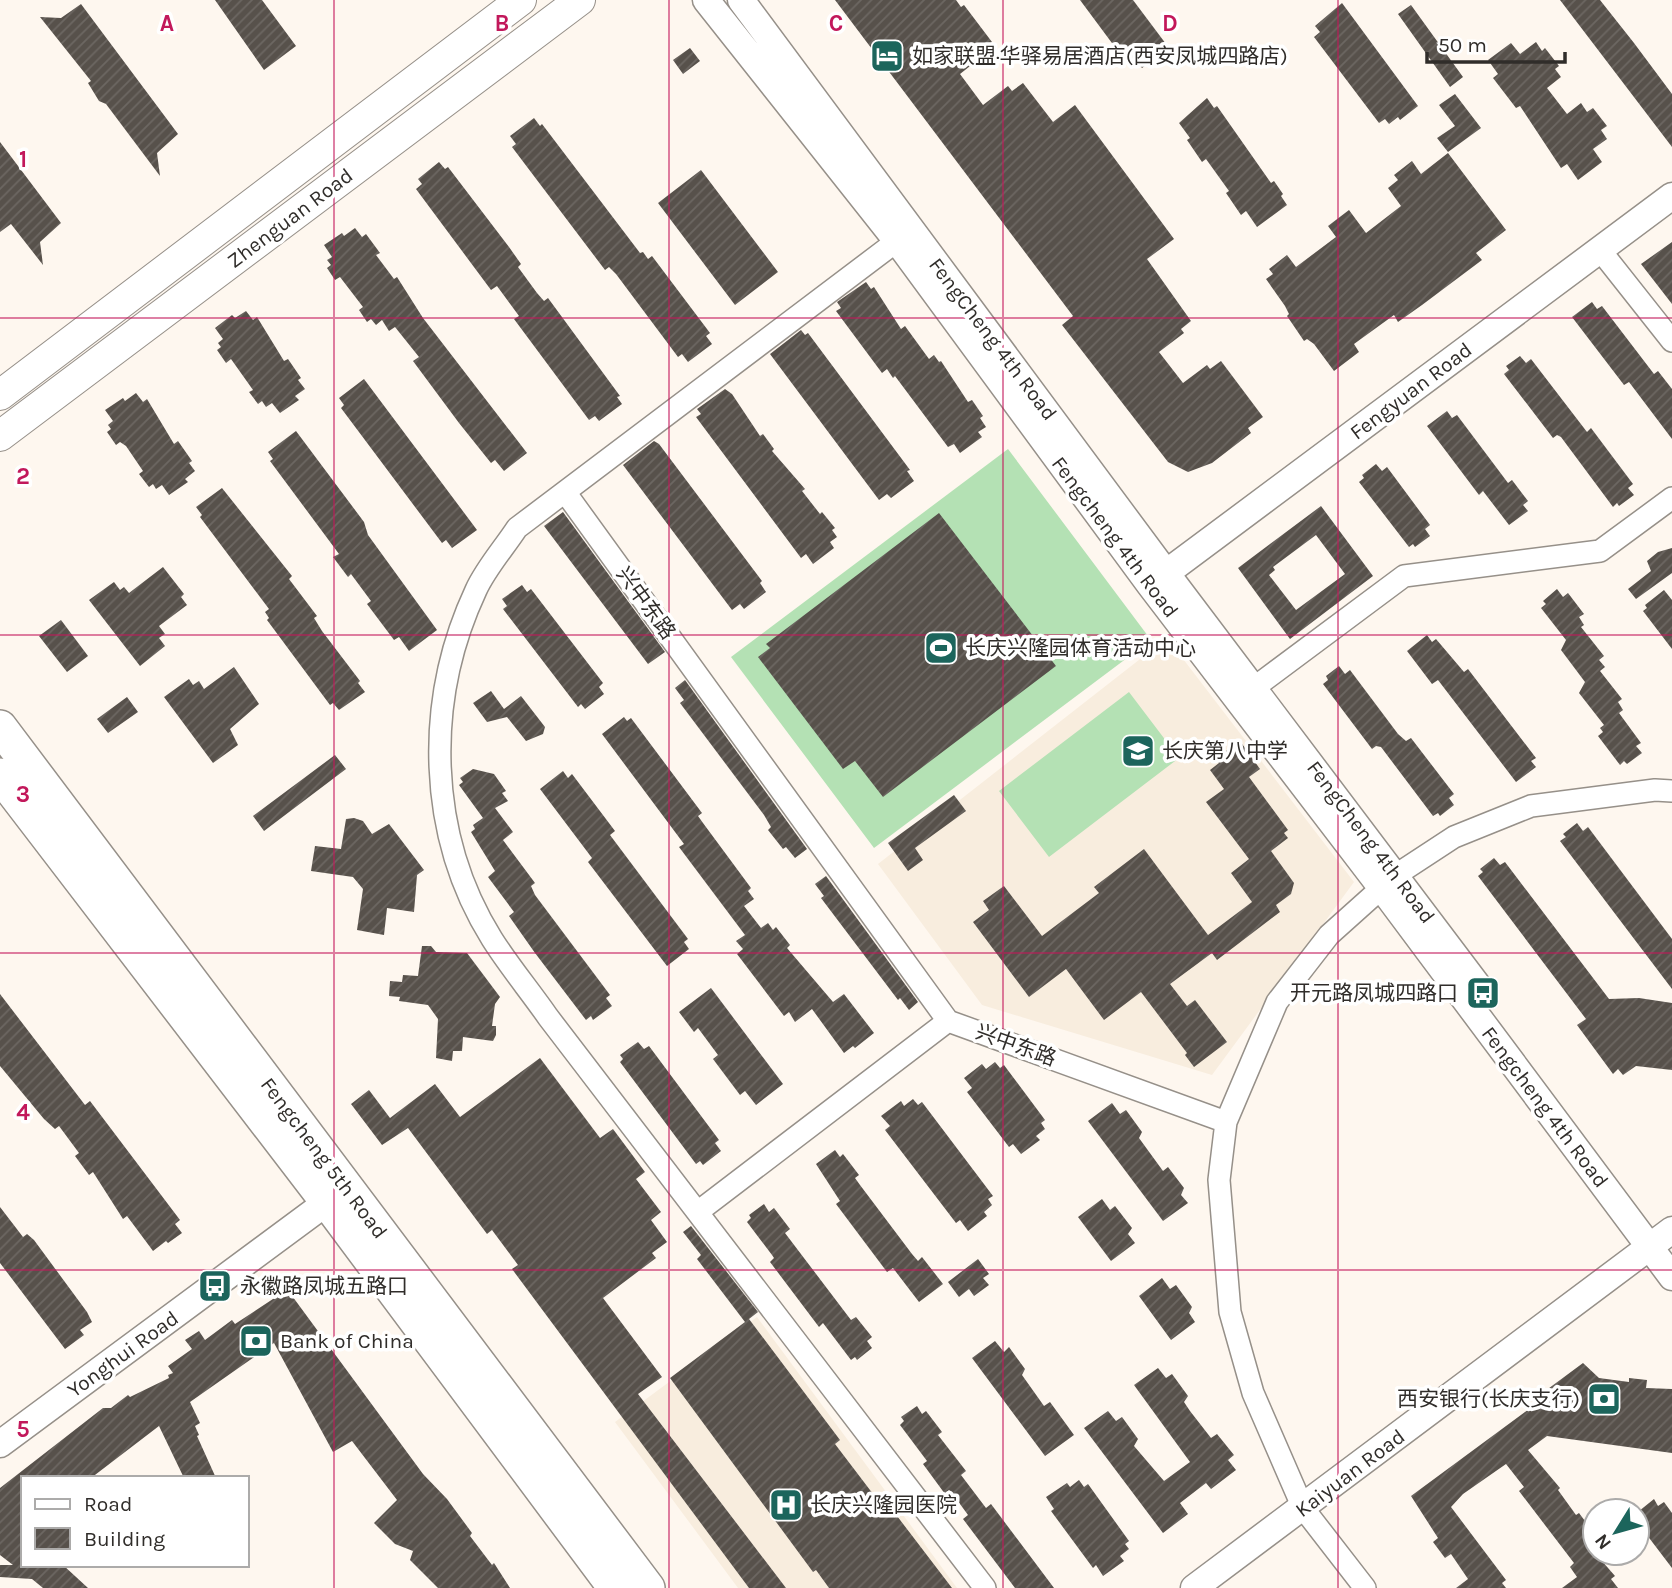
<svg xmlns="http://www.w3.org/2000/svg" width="1672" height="1588" viewBox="0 0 1672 1588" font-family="Karla,'Noto Sans SC',sans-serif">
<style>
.built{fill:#f8edde}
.garden{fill:#b4e1b4}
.building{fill:url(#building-hatch);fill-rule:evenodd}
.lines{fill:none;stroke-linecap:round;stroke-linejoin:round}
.minor-casing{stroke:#969089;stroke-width:24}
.tertiary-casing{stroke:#969089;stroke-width:29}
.secondary-casing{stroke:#969089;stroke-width:32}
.primary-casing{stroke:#969089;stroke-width:36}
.minor{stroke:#fff;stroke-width:21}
.tertiary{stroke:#fff;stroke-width:26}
.secondary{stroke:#fff;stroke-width:30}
.primary{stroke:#fff;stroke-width:33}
.grid{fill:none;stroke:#c2185b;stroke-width:2;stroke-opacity:0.55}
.labels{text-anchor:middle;stroke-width:7;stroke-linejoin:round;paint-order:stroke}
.poi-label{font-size:21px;fill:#302d2a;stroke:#fff;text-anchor:start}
.street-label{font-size:21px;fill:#302d2a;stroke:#fff}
.grid-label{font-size:23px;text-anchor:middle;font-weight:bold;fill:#c2185b;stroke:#fff;stroke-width:7;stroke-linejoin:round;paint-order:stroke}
</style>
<defs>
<pattern id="building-hatch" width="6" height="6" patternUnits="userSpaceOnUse" patternTransform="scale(1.75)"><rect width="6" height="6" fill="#57514b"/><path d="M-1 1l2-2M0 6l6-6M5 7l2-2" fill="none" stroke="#6c6762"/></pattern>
</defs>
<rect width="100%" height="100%" fill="#fef7ef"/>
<path class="built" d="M1167,638L1354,882L1212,1075L982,1005L878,864Z
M757,1317L957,1588H738L615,1422Z"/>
<path class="garden" d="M1008,449L1151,640L874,848L731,657Z
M1129,692L1179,758L1049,857L999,791Z"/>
<path class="building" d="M215,0H262L296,46L264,70Z
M835,0H956L961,7L964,5L992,42L981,50L984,55L960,74L983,105L1008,86L1012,91L1023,83L1053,122L1075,105L1174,239L1147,259L1191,321L1181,329L1184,333L1159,352L1183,383L1207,365L1210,369L1221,361L1263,417L1248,428L1251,433L1212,463L1188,472L1168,462L1062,325L1073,316Z
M1080,0H1133L1169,48L1142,68L1136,61L1129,66Z
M1560,0H1600L1634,43L1672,94V147Z
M1342,3L1418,106L1400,120L1398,117L1389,124L1385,119L1379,123L1314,37L1320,32L1315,26Z
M81,4L178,134L157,153L160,176L106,104L99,101L88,83L91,81L40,17L61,18Z
M1411,5L1463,77L1450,87L1398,14Z
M1536,42L1542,51L1545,48L1559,66L1555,69L1561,77L1547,88L1567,114L1581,103L1587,112L1593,108L1607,126L1601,130L1607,139L1593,149L1602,162L1578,180L1567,164L1561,168L1520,106L1516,108L1493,78L1498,74L1488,60L1511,43L1520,54Z
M690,48L700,61L683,74L673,60Z
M1455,94L1481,128L1448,152L1437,138L1455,126L1439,105Z
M1207,98L1214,108L1217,106L1271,183L1274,181L1283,194L1281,196L1287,205L1257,227L1246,211L1241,215L1226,193L1229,191L1206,159L1202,162L1187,140L1190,138L1179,123Z
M534,118L540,126L542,124L640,253L643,252L648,259L652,256L710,333L706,336L712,344L688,362L682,354L678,357L616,274L609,267L605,270L512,147L516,144L510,136Z
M0,142L61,223L40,242L43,265L11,224L0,232Z
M1448,153L1506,230L1476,253L1482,260L1422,305L1398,322L1394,315L1354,344L1359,352L1334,371L1314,344L1307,339L1304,341L1287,316L1289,314L1285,306L1266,279L1273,274L1269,269L1287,255L1296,267L1336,237L1328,226L1349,210L1366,233L1401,206L1388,188L1398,180L1394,175L1412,161L1421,174Z
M439,162L445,169L448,167L509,247L521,264L518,267L537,293L544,301L548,298L620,396L617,397L622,404L599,421L595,416L589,420L514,319L519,316L497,286L491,290L416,189L422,184L418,179Z
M701,170L778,272L735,305L658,203Z
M355,228L362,237L366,234L380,253L376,255L394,279L397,277L423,318L527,453L504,471L495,460L491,463L459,423L413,361L419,357L395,327L389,331L382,320L376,325L371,319L367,322L359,310L363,307L340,277L335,280L327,268L331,265L327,260L332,257L324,245L342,233L344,236Z
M1672,242V304L1641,264Z
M866,282L871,289L874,287L901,329L905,326L929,359L934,355L939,362L941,361L968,402L972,400L983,416L980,418L986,427L978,432L982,437L960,453L954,444L948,447L895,376L893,378L887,369L882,373L836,311L841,308L837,302Z
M1592,302L1597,309L1602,306L1654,374L1658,371L1672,389V439L1629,382L1624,385L1572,317Z
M246,311L253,320L257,317L284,361L288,359L301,378L298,380L305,389L295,396L299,400L280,413L272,403L266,407L262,401L258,404L249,392L253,390L231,359L226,363L217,350L221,347L218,343L223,339L215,328L232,315L235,318Z
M801,330L805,335L808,333L910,470L907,471L914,481L891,498L887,494L879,500L770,354Z
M1520,356L1526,363L1531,359L1587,432L1591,428L1633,484L1628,488L1634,495L1619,506L1617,503L1613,507L1561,437L1557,435L1553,438L1504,374L1509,370L1506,366Z
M364,379L477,530L452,548L446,540L442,543L341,408L344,405L339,398Z
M725,389L732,394L760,436L763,434L774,449L772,451L805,489L802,491L820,514L822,512L835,528L832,530L837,537L830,542L834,548L813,564L806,554L801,558L696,417L701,414L697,409Z
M136,393L143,402L147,399L174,444L178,441L192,461L189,463L195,471L185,479L188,482L169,495L162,485L156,489L153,484L149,487L139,474L143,471L126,446L120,442L116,445L107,432L111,429L108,425L113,421L105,410L123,398L125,401Z
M1447,411L1452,418L1457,415L1508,483L1512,480L1528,501L1523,505L1528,511L1509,525L1483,491L1479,495L1427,426Z
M296,431L364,522L368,535L437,630L409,651L399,637L394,640L367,604L371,601L351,574L348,577L333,557L339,554L270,461L273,459L268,452Z
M654,441L659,444L762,581L760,583L766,592L744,609L740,604L732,610L623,465Z
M1376,464L1382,471L1387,467L1430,525L1425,529L1430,536L1415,547L1413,544L1409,547L1359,482L1364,478L1362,475Z
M222,488L292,576L289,579L317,616L314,618L322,631L360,681L358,683L365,692L339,710L333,703L330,705L267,620L269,618L265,612L269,609L200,517L202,515L196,507Z
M1321,506L1373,576L1290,639L1238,568ZM1316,535L1345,574L1296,610L1269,575L1275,570L1273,567Z
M563,512L665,652L648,664L544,526Z
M939,513L1056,666L883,797L855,761L843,769L758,657L770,648L766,644Z
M1672,548V573L1636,599L1628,589L1651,571L1647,561L1658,552Z
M163,567L184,594L181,597L187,605L159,626L165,634L159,638L165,646L140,666L89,600L114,582L120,590L124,587L129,593Z
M522,585L527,592L531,589L603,683L599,687L604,694L585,709L581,704L578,707L503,609L507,606L502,599Z
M1557,589L1563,597L1568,593L1584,614L1579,617L1584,625L1581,627L1604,656L1599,660L1605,667L1600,671L1622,699L1618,702L1623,710L1619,713L1641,743L1636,746L1642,753L1627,764L1624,761L1620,765L1598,736L1603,732L1600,728L1604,725L1579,693L1585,682L1561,650L1566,640L1541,608L1546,604L1543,601Z
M1664,590L1672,600V649L1643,611L1647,608L1645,605Z
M61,620L88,656L67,672L39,636Z
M1427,635L1432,642L1436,639L1464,672L1468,669L1536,758L1531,761L1536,767L1516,782L1438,680L1432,684L1407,651Z
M1339,666L1345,674L1350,670L1398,734L1406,741L1411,738L1454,794L1449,798L1454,805L1440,816L1438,813L1433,816L1381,747L1376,746L1372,749L1323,684L1328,680L1326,676Z
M234,667L259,704L230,729L238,745L213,763L164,697L189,679L193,685L199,681L204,689Z
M685,680L807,849L795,858L786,847L783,849L768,830L771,827L764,815L680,703L684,700L675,688Z
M491,691L504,709L521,696L545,727L543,734L526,741L507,717L487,722L473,703Z
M127,697L138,712L108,733L97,719Z
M624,717L627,721L631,718L702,813L698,816L703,823L751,888L748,891L754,899L744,906L761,928L768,923L773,930L776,927L790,945L787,948L833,1002L844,994L874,1033L855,1048L853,1046L844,1053L812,1009L795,1022L789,1012L784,1016L737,954L743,949L736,941L745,935L679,847L684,844L602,734Z
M1240,741L1260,769L1249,777L1288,830L1284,833L1288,838L1271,851L1294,883L1291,894L1276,905L1280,912L1217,960L1212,953L1170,984L1187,1006L1195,1000L1227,1042L1194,1067L1185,1055L1187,1053L1141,992L1104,1020L1066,969L1029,997L973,922L989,910L983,901L1004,886L1042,936L1099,893L1094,887L1144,849L1208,935L1252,902L1231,873L1249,859L1206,802L1224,789L1210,770L1219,763L1216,758Z
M335,755L346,769L264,831L253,816Z
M473,769L494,774L506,791L502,793L508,801L495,808L513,832L503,840L535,883L531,886L535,895L610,995L606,998L612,1006L593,1020L591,1016L586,1020L535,953L509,916L514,912L488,877L495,871L471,832L475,829L473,825L483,818L459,785L463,782L460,778Z
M563,771L568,778L572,774L615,831L610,835L688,939L684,942L689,949L667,966L588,862L592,858L540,789Z
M954,795L966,811L915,848L923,860L908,871L888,843Z
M354,818L363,821L372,834L389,824L424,870L417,875L414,912L387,908L384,935L357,930L363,889L353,877L311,871L315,846L341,849L346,819Z
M1577,823L1583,831L1588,827L1672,939V989L1560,841L1566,837L1563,834Z
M1494,858L1500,865L1505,862L1609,999L1639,998L1672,1003V1070L1636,1066L1623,1075L1618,1069L1613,1074L1577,1025L1586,1019L1478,876L1483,872L1480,869Z
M826,876L918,1002L909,1010L900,998L898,1000L821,898L824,896L815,884Z
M422,946H431L436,952L467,953L500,997L495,1004L492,1026H496V1035L493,1041L463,1037L462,1051H453L452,1061L436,1058L438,1019L428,1005L399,1001L400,997L389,996L390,981L402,982L403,975L418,976Z
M711,988L783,1084L756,1105L745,1091L740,1095L713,1059L718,1055L698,1028L694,1032L679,1012Z
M0,994L85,1105L90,1101L180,1220L175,1224L182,1233L168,1243L166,1241L153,1251L127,1216L123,1219L93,1172L89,1175L75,1156L79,1153L59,1126L55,1129L44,1119L0,1066Z
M638,1042L644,1049L649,1046L719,1140L715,1143L721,1151L703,1165L700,1161L696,1164L620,1062L623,1059L620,1055Z
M540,1058L600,1138L613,1129L645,1172L636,1179L661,1212L651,1220L667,1242L652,1253L656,1258L603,1298L662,1377L638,1394L786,1588H749L512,1269L518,1265L492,1230L487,1234L408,1128L382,1145L351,1104L369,1090L390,1118L435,1084L460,1117Z
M995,1062L1000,1068L1004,1065L1045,1120L1041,1123L1045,1129L1036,1136L1040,1140L1021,1154L1013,1144L1009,1147L967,1092L972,1088L964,1078L982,1064L986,1069Z
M913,1099L918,1105L922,1102L993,1196L988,1199L992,1205L984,1212L987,1216L968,1231L960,1220L956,1223L885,1130L890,1126L881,1116L901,1101L904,1106Z
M1112,1103L1120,1114L1126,1110L1142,1132L1139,1138L1163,1171L1168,1167L1184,1188L1181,1195L1188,1203L1163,1221L1088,1121Z
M835,1150L840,1157L843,1154L859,1175L855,1178L860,1185L912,1254L918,1261L922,1257L943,1284L919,1302L893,1268L887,1272L836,1204L840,1201L816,1164Z
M1102,1199L1110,1210L1115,1206L1132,1228L1128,1234L1135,1243L1111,1261L1078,1217Z
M764,1204L769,1212L774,1208L790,1229L785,1233L851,1320L856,1317L872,1337L867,1341L872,1348L857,1360L855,1357L851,1360L823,1323L819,1327L770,1262L774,1258L772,1255L747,1222L751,1218L749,1215Z
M0,1207L23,1237L27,1234L34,1240L87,1312L92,1322L80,1330L84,1335L65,1349L0,1263Z
M691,1226L758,1312L749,1319L840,1440L835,1444L889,1515L894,1512L952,1588H829L816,1570L813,1572L670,1378L745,1322L697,1259L701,1255L683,1232Z
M978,1259L989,1274L983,1278L989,1285L974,1296L969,1289L959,1297L948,1282Z
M1162,1278L1170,1289L1176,1285L1192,1307L1189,1313L1195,1322L1171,1340L1139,1296Z
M287,1289L423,1474L447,1499L472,1533L470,1536L492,1565L494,1563L510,1588H438L410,1560L413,1551L395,1544L374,1523L397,1500L352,1441L333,1452L274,1343L190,1402L200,1423L195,1426L199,1435L197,1436L216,1478H184L159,1426L91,1478H23V1565H63L88,1588H43L32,1579L0,1577V1565H13L0,1555V1488L103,1408H111L128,1395L130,1397L169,1378L168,1375L173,1373L168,1366L192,1349L185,1340L199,1331L205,1340L232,1320L235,1324L276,1297L278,1291Z
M995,1341L1004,1352L1009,1347L1025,1369L1022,1375L1044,1406L1050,1402L1074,1435L1045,1456L972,1358Z
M1583,1363L1599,1378L1629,1382V1378L1647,1380L1646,1388L1672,1389V1453L1547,1436L1528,1450L1560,1488L1558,1490L1576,1515L1579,1513L1591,1529L1589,1531L1595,1539V1553L1615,1576L1611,1579L1618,1588H1562L1577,1577L1570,1567L1574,1563L1519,1491L1524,1487L1506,1464L1463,1494L1451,1507L1506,1580L1502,1583L1506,1588H1456L1468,1579L1451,1554L1445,1558L1433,1542L1438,1538L1411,1496L1536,1404L1533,1400Z
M1158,1368L1166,1378L1172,1374L1188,1396L1184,1402L1190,1411L1211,1438L1217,1434L1234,1455L1228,1460L1236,1470L1211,1489L1206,1483L1180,1503L1188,1514L1163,1533L1084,1428L1108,1411L1116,1421L1122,1417L1138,1439L1134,1446L1164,1481L1190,1462L1134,1385Z
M917,1406L922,1414L926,1411L942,1432L938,1435L966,1471L961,1475L986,1508L991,1504L1054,1588H1015L963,1519L968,1515L952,1493L949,1490L945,1494L923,1464L927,1461L900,1425L904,1421L901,1417Z
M1079,1480L1084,1487L1088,1484L1129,1541L1125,1544L1129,1549L1120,1556L1124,1561L1103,1576L1096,1565L1093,1568L1051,1511L1054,1509L1046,1497L1067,1483L1070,1487Z
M1654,1499L1658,1506L1664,1502L1672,1513V1568L1637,1522L1643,1517L1639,1511Z"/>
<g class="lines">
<defs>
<path id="minor" d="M897,241L517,528C504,548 486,568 476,590C424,701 427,835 492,939C509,966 530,991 548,1017L985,1588
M1600,250L1672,341
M565,492L948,1021L1226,1122L1219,1180L1230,1312L1253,1393L1303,1508L1365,1588
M1255,687L1404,576L1600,551L1672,498
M1226,1122L1277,1002L1329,935L1396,875L1454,837L1531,806L1655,790L1672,791
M699,1211L948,1021"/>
<path id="tertiary" d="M706,0L897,241L1150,585L1381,887L1672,1277
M741,0L1166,573L1484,994
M1154,582L1672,196
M0,1444L342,1191
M1194,1588L1672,1230"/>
<path id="secondary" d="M0,395L521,0
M0,436L580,0"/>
<path id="primary" d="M0,727L648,1588
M0,775L328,1203L615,1588"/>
</defs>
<use href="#minor" class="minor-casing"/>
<use href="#tertiary" class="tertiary-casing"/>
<use href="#secondary" class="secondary-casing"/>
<use href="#primary" class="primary-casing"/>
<use href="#minor" class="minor"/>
<use href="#tertiary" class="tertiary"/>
<use href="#secondary" class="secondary"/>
<use href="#primary" class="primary"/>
</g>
<path class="grid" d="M334,0V1588M669,0V1588M1003,0V1588M1338,0V1588M0,318H1672M0,635H1672M0,953H1672M0,1270H1672"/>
<defs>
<symbol id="hotel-square" viewBox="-11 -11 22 22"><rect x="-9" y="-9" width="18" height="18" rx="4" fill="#1c655c" stroke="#fff"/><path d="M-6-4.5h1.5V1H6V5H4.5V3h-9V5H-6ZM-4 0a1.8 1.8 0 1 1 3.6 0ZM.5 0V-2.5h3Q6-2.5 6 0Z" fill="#fff"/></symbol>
<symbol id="stadium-square" viewBox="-11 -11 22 22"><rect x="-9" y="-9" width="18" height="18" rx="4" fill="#1c655c" stroke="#fff"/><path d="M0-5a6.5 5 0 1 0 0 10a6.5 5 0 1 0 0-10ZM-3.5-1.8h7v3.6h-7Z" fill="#fff"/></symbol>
<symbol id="school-square" viewBox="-11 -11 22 22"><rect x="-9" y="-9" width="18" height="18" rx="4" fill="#1c655c" stroke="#fff"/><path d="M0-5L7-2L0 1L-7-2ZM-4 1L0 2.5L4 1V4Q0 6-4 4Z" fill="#fff"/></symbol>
<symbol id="bus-square" viewBox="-11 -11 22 22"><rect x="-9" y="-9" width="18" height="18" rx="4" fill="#1c655c" stroke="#fff"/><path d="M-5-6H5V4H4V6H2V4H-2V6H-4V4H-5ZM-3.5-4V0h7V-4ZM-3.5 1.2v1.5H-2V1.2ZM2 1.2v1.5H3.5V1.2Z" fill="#fff"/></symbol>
<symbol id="bank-square" viewBox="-11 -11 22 22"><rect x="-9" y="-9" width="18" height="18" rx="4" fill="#1c655c" stroke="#fff"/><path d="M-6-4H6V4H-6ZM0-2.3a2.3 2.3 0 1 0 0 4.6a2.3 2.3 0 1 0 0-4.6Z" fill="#fff"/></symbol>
<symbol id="hospital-square" viewBox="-11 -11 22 22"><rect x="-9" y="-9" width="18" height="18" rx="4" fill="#1c655c" stroke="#fff"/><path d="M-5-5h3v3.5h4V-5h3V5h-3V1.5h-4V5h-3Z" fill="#fff"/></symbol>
</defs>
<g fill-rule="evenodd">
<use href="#hotel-square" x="868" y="37" width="38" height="38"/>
<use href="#stadium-square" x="922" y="629" width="38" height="38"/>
<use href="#school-square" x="1119" y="732" width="38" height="38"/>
<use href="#bus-square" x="1464" y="974" width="38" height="38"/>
<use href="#bus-square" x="196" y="1267" width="38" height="38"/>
<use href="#bank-square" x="237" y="1322" width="38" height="38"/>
<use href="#bank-square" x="1585" y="1380" width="38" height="38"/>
<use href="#hospital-square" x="767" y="1486" width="38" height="38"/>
</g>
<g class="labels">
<g class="poi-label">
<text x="912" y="63">如家联盟·华驿易居酒店(西安凤城四路店)</text>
<text x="965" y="655">长庆兴隆园体育活动中心</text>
<text x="1162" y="758">长庆第八中学</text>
<text x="1458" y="1000" text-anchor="end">开元路凤城四路口</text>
<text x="240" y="1293">永徽路凤城五路口</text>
<text x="280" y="1348">Bank of China</text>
<text x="1580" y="1406" text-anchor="end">西安银行(长庆支行)</text>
<text x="810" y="1512">长庆兴隆园医院</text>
</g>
<g class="street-label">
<text transform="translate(290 218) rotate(-37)" y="7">Zhenguan Road</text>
<text transform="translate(993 339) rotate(53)" y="7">FengCheng 4th Road</text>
<text transform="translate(1411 391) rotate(-37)" y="7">Fengyuan Road</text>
<text transform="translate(1115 537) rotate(53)" y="7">Fengcheng 4th Road</text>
<text transform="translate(646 603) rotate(54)" y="7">兴中东路</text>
<text transform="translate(1371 842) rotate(53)" y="7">FengCheng 4th Road</text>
<text transform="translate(1016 1045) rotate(20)" y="7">兴中东路</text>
<text transform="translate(1545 1107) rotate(53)" y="7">Fengcheng 4th Road</text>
<text transform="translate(324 1158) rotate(53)" y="7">Fengcheng 5th Road</text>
<text transform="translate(123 1354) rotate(-36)" y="7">Yonghui Road</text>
<text transform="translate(1350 1473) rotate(-37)" y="7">Kaiyuan Road</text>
</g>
</g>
<g class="grid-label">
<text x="167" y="31">A</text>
<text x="502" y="31">B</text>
<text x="836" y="31">C</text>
<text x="1170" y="31">D</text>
<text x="23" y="167">1</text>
<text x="23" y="484">2</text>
<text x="23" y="802">3</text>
<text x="23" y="1120">4</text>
<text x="23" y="1437">5</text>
</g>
<rect x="21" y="1476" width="228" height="91" fill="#ffffff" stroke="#acabaa" stroke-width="2"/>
<rect x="35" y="1499" width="35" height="10" fill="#ffffff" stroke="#acabaa" stroke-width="2"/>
<text x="84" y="1511" font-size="21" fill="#302d2a">Road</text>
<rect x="35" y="1528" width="35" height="21" fill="url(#building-hatch)" stroke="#acabaa" stroke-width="2"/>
<text x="84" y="1546" font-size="21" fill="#302d2a">Building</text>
<g transform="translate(1616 1532) rotate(233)"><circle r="33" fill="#ffffff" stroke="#acabaa" stroke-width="2"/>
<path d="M0-5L12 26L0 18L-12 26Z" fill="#1c655c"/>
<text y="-10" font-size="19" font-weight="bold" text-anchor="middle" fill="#302d2a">N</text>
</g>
<path d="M1427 52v10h138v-10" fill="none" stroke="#302d2a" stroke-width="3.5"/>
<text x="1438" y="52" font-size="21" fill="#302d2a" stroke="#ffffff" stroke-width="5" paint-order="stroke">50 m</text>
</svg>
